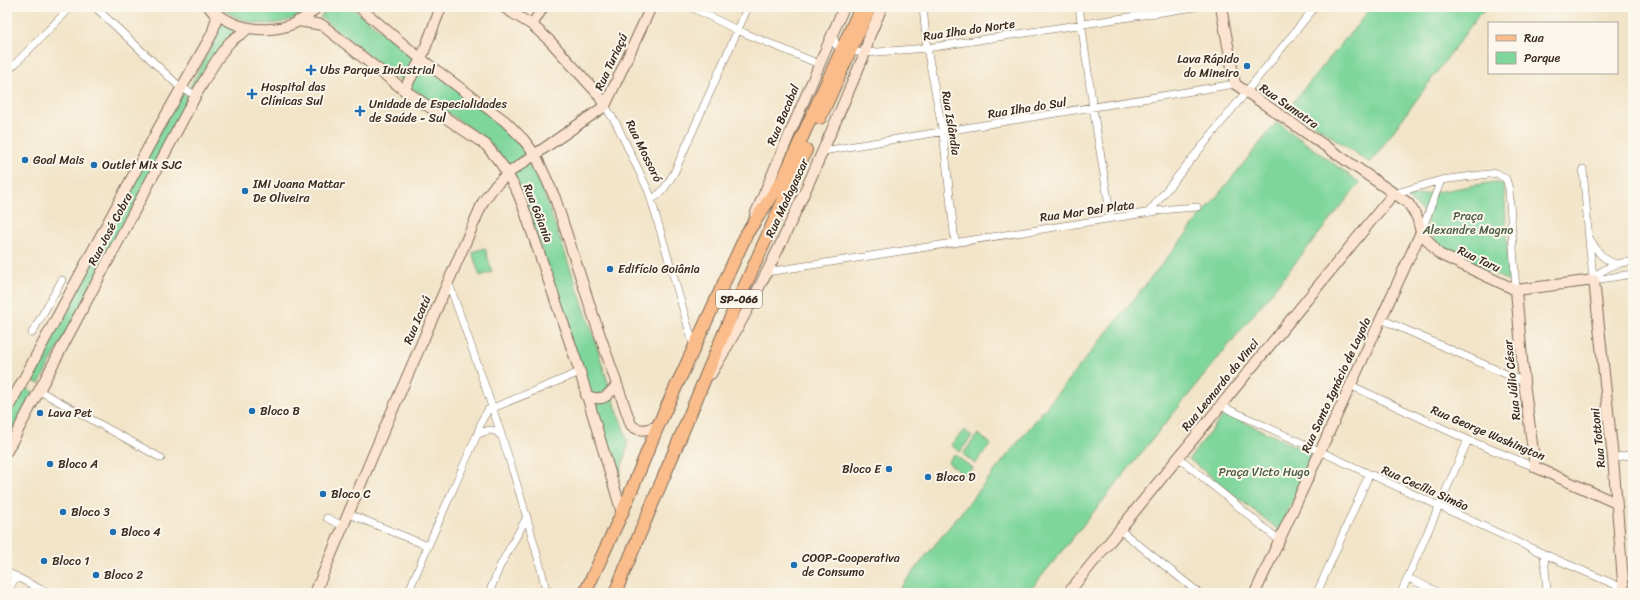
<svg xmlns="http://www.w3.org/2000/svg" width="1640" height="600" viewBox="0 0 1640 600" font-family="Sriracha,sans-serif">
<style>
.green{fill:#7ed69b;stroke:#5c805c}
.lines{fill:none;stroke-linecap:round;stroke-linejoin:round}
.street-casing{stroke:#7b6b5a;stroke-width:8}
.secondary-casing{stroke:#7b6b5a;stroke-width:12}
.primary-casing{stroke:#7b6b5a;stroke-width:14}
.street{stroke:#fff;stroke-width:7}
.secondary{stroke:#fde4d0;stroke-width:10}
.primary{stroke:#f9bc8a;stroke-width:12}
.poi-dot{fill:#1f6fb2;stroke:#fbf7ec;stroke-width:1.5}
.labels{text-anchor:middle;stroke-width:4;stroke-linejoin:round;paint-order:stroke}
.shield{fill:#fbf7ec;stroke:#75685c;stroke-width:1}
.shield-label{font-size:11px;font-weight:bold;fill:#3b2a1e}
.street-label{font-size:12px;fill:#3b2a1e;stroke:#fbf7ec}
.poi-label{font-size:12px;fill:#3b2a1e;stroke:#fbf7ec;text-anchor:start}
.park-label{font-size:12px;fill:#4f5e44;stroke:#fbf7ec}
</style>
<rect width="100%" height="100%" fill="#fbf7ec"/>
<filter id="ink" filterUnits="userSpaceOnUse"><feTurbulence type="fractalNoise" baseFrequency=".025" numOctaves="2"/><feDisplacementMap in="SourceGraphic" scale="8" xChannelSelector="R" yChannelSelector="G"/><feConvolveMatrix kernelMatrix="1 2 1 2 8 2 1 2 1" color-interpolation-filters="sRGB"/></filter>
<filter id="wash" filterUnits="userSpaceOnUse"><feTurbulence type="fractalNoise" baseFrequency=".012" numOctaves="4" result="noise"/><feDisplacementMap in="SourceGraphic" scale="16" xChannelSelector="R" yChannelSelector="G"/><feGaussianBlur stdDeviation="0.9" result="paint"/><feColorMatrix in="noise" values="0 0 0 0 0 0 0 0 0 0 0 0 0 0 0 0 0 1.4 0 .05"/><feComposite in="paint" operator="in"/></filter>
<g filter="url(#wash)">
<rect width="100%" height="100%" fill="#f2e4c8"/>
<path class="green" d="M220,7H311C286,30 246,29 220,7Z
M332,7H351L416,59L502,124L519,141L537,177L545,196L591,328L612,396L627,439V447L617,485L524,195L511,170L489,141L403,82L320,17Z
M1372,7H1487L1478,16L1370,163L1289,107Z
M222,19L240,29L197,92L189,88L217,36Z
M181,92L191,97L39,384L28,378Z
M1277,122L1360,183L1028,593H896Z
M1494,182L1504,185L1509,281L1442,251L1431,234L1424,213L1407,197Z
M485,248L492,272L480,276L472,252Z
M22,385L33,392L11,436L7,434V414Z
M1225,413L1312,454L1280,531L1189,459Z
M964,430L972,436L960,452L951,445Z
M978,434L991,444L975,464L963,454Z
M954,454L972,468L965,477L948,462Z"/>
</g>
<g filter="url(#ink)">
<g class="lines">
<defs>
<path id="street" d="M95,7L181,88L196,95
M691,7L737,30L819,64
M923,7L927,48L943,133L955,242
M1079,7L1093,108L1111,218
M832,34L836,45L850,51L865,53L927,48L1195,7
M7,72L71,7
M605,106L616,123L649,192L694,347
M823,151L1235,84
M1583,169L1590,251L1593,276
M1393,194L1441,180
M652,199C662,194 668,183 674,173L748,7
M1148,213L1315,7
M1421,232L1441,180L1497,173L1506,179L1509,189L1516,290
M1590,239C1597,251 1602,259 1616,264
M767,272L1171,209L1197,207
M1591,278C1605,269 1616,261 1633,262
M1594,280L1633,274
M448,281C485,384 521,487 547,593
M1381,319L1524,382
M32,333L62,280
M1350,385L1468,440L1535,467
M38,390L161,458
M1219,405L1544,554L1623,588
M477,435C486,430 494,427 501,436
M1178,457L1279,540
M1613,458L1633,454
M349,514L428,546
M327,518L343,526
M1120,530L1199,593
M1544,554L1547,593
M7,572L48,593
M1408,578L1440,593
M7,593L16,576
M408,593L428,546L477,435L482,420L488,410L580,372
M489,593L500,566L527,517
M1317,593L1369,475
M1401,593L1468,440"/>
<path id="secondary" d="M359,7L421,59L505,121L523,139L536,156L555,198L592,312L631,425C640,433 648,429 659,426
M503,7L532,25L550,41L598,94L605,106
M1221,7L1235,84L1408,203L1417,217L1421,232L1439,254L1516,290L1594,280L1613,458L1624,593
M214,11C242,36 291,36 317,7
M298,21L322,25L404,90L486,145L502,165L518,193L523,206L580,372L622,513
M532,25L543,7
M404,90L421,59L441,7
M755,215L844,7
M1516,290L1524,382L1535,467L1616,503
M711,374C773,272 818,162 865,53L869,37L882,7
M586,395C602,402 606,398 617,385
M7,410L157,131L212,34L217,17L209,7
M7,451L196,95C206,78 217,56 230,42C236,36 243,34 248,28
M315,593L373,455L483,202L493,188L507,174L605,106L651,7
M1068,593L1393,194
M1255,593L1421,232"/>
<path id="primary" d="M820,118L870,7
M547,593H548
M585,593L622,513L657,428L747,233L783,179L794,155L861,7
M615,593L729,321L806,150"/>
</defs>
<use href="#street" class="street-casing"/>
<use href="#secondary" class="secondary-casing"/>
<use href="#primary" class="primary-casing"/>
<use href="#street" class="street"/>
<use href="#secondary" class="secondary"/>
<use href="#primary" class="primary"/>
</g>
</g>
<g class="poi-dot">
<circle cx="1247" cy="66" r="4"/>
<path d="M309 64h4v4h4v4h-4v4h-4v-4h-4v-4h4z"/>
<path d="M250 88h4v4h4v4h-4v4h-4v-4h-4v-4h4z"/>
<path d="M358 105h4v4h4v4h-4v4h-4v-4h-4v-4h4z"/>
<circle cx="25" cy="160" r="4"/>
<circle cx="94" cy="165" r="4"/>
<circle cx="245" cy="191" r="4"/>
<circle cx="610" cy="269" r="4"/>
<circle cx="252" cy="411" r="4"/>
<circle cx="40" cy="413" r="4"/>
<circle cx="50" cy="464" r="4"/>
<circle cx="889" cy="469" r="4"/>
<circle cx="928" cy="477" r="4"/>
<circle cx="323" cy="494" r="4"/>
<circle cx="63" cy="512" r="4"/>
<circle cx="113" cy="532" r="4"/>
<circle cx="44" cy="561" r="4"/>
<circle cx="794" cy="565" r="4"/>
<circle cx="96" cy="575" r="4"/>
</g>
<g class="labels">
<rect class="shield" x="716" y="290" width="46" height="18" rx="3"/>
<g class="shield-label">
<text x="739" y="303">SP-066</text>
</g>
<g class="street-label">
<text transform="translate(969 30) rotate(-8)" y="4">Rua Ilha do Norte</text>
<text transform="translate(611 62) rotate(-65)" y="4">Rua Turiaçú</text>
<text transform="translate(1289 106) rotate(35)" y="4">Rua Sumatra</text>
<text transform="translate(1027 108) rotate(-9)" y="4">Rua Ilha do Sul</text>
<text transform="translate(783 115) rotate(-67)" y="4">Rua Bacabal</text>
<text transform="translate(951 123) rotate(81)" y="4">Rua Islândia</text>
<text transform="translate(644 151) rotate(64)" y="4">Rua Mossoró</text>
<text transform="translate(787 198) rotate(-65)" y="4">Rua Madagascar</text>
<text transform="translate(1087 211) rotate(-8)" y="4">Rua Mar Del Plata</text>
<text transform="translate(538 213) rotate(69)" y="4">Rua Gôiania</text>
<text transform="translate(110 229) rotate(-62)" y="4">Rua José Cobra</text>
<text transform="translate(1479 259) rotate(25)" y="4">Rua Taru</text>
<text transform="translate(417 320) rotate(-67)" y="4">Rua Icatú</text>
<text transform="translate(1512 380) rotate(-96)" y="4">Rua Júlio César</text>
<text transform="translate(1220 385) rotate(-51)" y="4">Rua Leonardo da Vinci</text>
<text transform="translate(1336 385) rotate(-65)" y="4">Rua Santo Ignácio de Layola</text>
<text transform="translate(1488 433) rotate(23)" y="4">Rua George Washington</text>
<text transform="translate(1598 438) rotate(-96)" y="4">Rua Tottoni</text>
<text transform="translate(1425 488) rotate(24)" y="4">Rua Cecília Simão</text>
</g>
<g class="poi-label">
<text x="1239" y="63" text-anchor="end">Lava Rápido<tspan x="1239" dy="14">do Mineiro</tspan></text>
<text x="320" y="74">Ubs Parque Industrial</text>
<text x="261" y="91">Hospital das<tspan x="261" dy="14">Clínicas Sul</tspan></text>
<text x="369" y="108">Unidade de Especialidades<tspan x="369" dy="14">de Saúde - Sul</tspan></text>
<text x="33" y="164">Goal Mais</text>
<text x="102" y="169">Outlet Mix SJC</text>
<text x="253" y="188">IMI Joana Mattar<tspan x="253" dy="14">De Oliveira</tspan></text>
<text x="618" y="273">Edifício Goiânia</text>
<text x="260" y="415">Bloco B</text>
<text x="48" y="417">Lava Pet</text>
<text x="58" y="468">Bloco A</text>
<text x="881" y="473" text-anchor="end">Bloco E</text>
<text x="936" y="481">Bloco D</text>
<text x="331" y="498">Bloco C</text>
<text x="71" y="516">Bloco 3</text>
<text x="121" y="536">Bloco 4</text>
<text x="802" y="562">COOP-Cooperativa<tspan x="802" dy="14">de Consumo</tspan></text>
<text x="52" y="565">Bloco 1</text>
<text x="104" y="579">Bloco 2</text>
</g>
<g class="park-label">
<text x="1468" y="220">Praça<tspan x="1468" dy="14">Alexandre Magno</tspan></text>
<text x="1264" y="476">Praça Victo Hugo</text>
</g>
</g>
<rect width="1640" height="600" fill="none" stroke="#fbf7ec" stroke-width="24"/>
<rect x="1488" y="22" width="130" height="52" fill="#fbf7ec" stroke="#aea59a"/>
<rect x="1496" y="35" width="20" height="6" fill="#f9bc8a" stroke="#aea59a"/>
<text x="1524" y="42" font-size="12" fill="#3b2a1e">Rua</text>
<rect x="1496" y="52" width="20" height="12" fill="#7ed69b" stroke="#aea59a"/>
<text x="1524" y="62" font-size="12" fill="#3b2a1e">Parque</text>
</svg>
